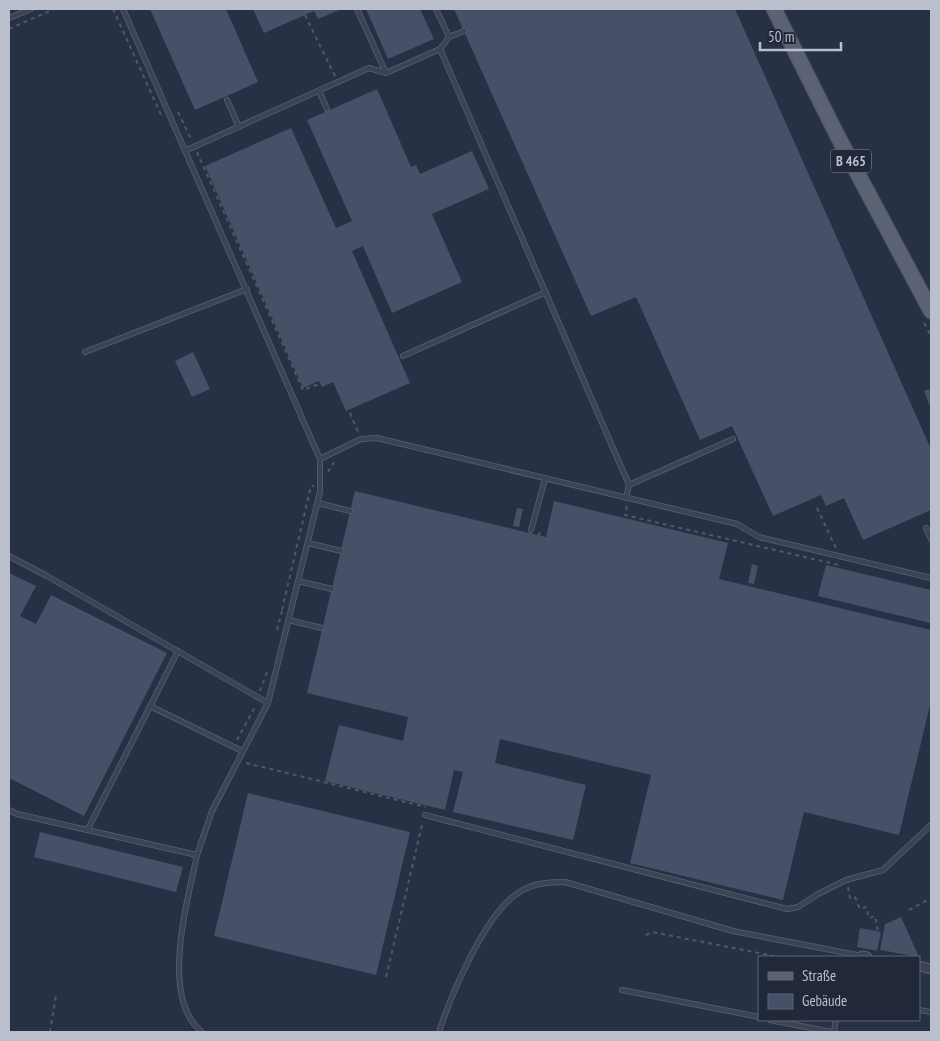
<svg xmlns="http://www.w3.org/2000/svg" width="940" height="1041" viewBox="0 0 940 1041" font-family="'PT Sans Narrow',sans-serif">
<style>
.building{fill:#465067}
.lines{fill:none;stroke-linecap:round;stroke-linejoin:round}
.service-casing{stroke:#5a6171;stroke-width:6}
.minor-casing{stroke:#5a6171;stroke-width:11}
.primary-casing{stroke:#454c5d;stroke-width:17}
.path{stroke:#475d61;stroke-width:2;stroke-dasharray:4 4;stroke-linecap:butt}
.service{stroke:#3b4354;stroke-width:4.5}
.minor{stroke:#3b4354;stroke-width:9}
.primary{stroke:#5a6274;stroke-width:15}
.labels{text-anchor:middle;stroke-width:4;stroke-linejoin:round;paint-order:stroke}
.shield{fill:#20283a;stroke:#8b92a1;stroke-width:1}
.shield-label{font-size:14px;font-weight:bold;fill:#b9bfcd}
</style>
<rect width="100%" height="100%" fill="#273145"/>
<path class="building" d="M150,9H226L258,82L195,110Z
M253,9H342L318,19L314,11L264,33Z
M366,9H420L434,39L388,59Z
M454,9H735L931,449V510L863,540L844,498L826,506L821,495L773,516L732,426L700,440L636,297L591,316Z
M377,89L411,167L416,165L420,174L472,151L489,189L432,214L462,282L392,313L363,246L352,251L410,383L346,411L333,382L322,387L319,381L303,388L205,166L291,128L336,228L352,221L307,120Z
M193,352L210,389L192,397L175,361Z
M929,389L931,393V409L924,391Z
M355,491L546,537L554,501L728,543L719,579L931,630V701L899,835L804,812L783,900L630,863L651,775L500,739L495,763L586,785L573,840L453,812L463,772L454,770L445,810L325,781L339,725L403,741L408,717L307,693Z
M517,508L523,509L519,527L513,526Z
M752,564L758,566L754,584L748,583Z
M826,565L931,590L930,623L818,596Z
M9,573L36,586L20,616L36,624L51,595L167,653L84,816L9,778Z
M248,793L410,832L376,975L214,936Z
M40,832L183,867L176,892L34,857Z
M901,917L919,957L880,950L885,924Z
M860,928L881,932L877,951L857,947Z"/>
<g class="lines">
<defs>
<path id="service" d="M357,9L386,73
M436,9L449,37L440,49L629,485L626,498
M9,18L31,9
M449,37L464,31
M319,91L327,109
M227,100L239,127
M187,150L369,68L386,73L440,49
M85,352L247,289
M403,356L546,292
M320,459L361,439L377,438L737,524L759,537L931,578
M629,485L733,439
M318,503L350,511
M926,528L931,539
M531,530L545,479
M308,543L341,551
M9,556L47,576L268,703
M298,581L332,589
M288,620L322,628
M150,706L242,751
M9,810L17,814L197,855L212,811L268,703L320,492V459L123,9
M425,815L787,909L798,907L818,894L846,880L883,870L931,825
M88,829L178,651
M197,855C188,900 159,998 202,1032
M622,990L759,1017
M919,1010L931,1012
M770,1020L832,1032
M439,1032C451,995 485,914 518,893C532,883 549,882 565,882L733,931L862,956
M834,1032L836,1020"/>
<path id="minor" d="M862,956L867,957
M919,966L931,969"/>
<path id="primary" d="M774,9L836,133L931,311"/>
</defs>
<use href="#service" class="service-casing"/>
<use href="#minor" class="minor-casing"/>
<use href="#primary" class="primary-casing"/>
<path class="path" d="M113,9L162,117
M305,15L335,76
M9,29L54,9
M178,112L191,139
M197,152L303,390L319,384
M924,323L931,336
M350,413L358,432
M328,472L334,462
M627,506L625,515L839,565
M817,508L836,548
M539,536L540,529
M282,610L311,486H314
M277,630L282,611
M260,691L268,669
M237,740L256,705
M246,763L426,807
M848,887L850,898L855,897L860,909L866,907L869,918L875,916L878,932
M909,910L931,898
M646,935L652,932L779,957
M386,977L423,821
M50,1032L56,995"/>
<use href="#service" class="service"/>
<use href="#minor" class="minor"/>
<use href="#primary" class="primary"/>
</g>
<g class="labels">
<rect class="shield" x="831" y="149.5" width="40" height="23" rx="4"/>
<g class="shield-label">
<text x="851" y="166">B 465</text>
</g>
</g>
<rect width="940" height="1041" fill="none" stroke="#b9bfcd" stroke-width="20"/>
<rect x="758" y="956" width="162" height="65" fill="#20283a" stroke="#5d6475"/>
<rect x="768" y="972" width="25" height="8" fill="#5a6274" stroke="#5d6475"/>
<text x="802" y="981" font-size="15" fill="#b9bfcd">Straße</text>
<rect x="768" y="994" width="25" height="15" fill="#465067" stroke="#5d6475"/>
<text x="802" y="1006" font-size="15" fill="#b9bfcd">Gebäude</text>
<path d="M760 42v8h81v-8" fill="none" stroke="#b9bfcd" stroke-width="2.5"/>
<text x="768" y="42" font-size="15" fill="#b9bfcd" stroke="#20283a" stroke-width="4" paint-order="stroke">50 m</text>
</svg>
